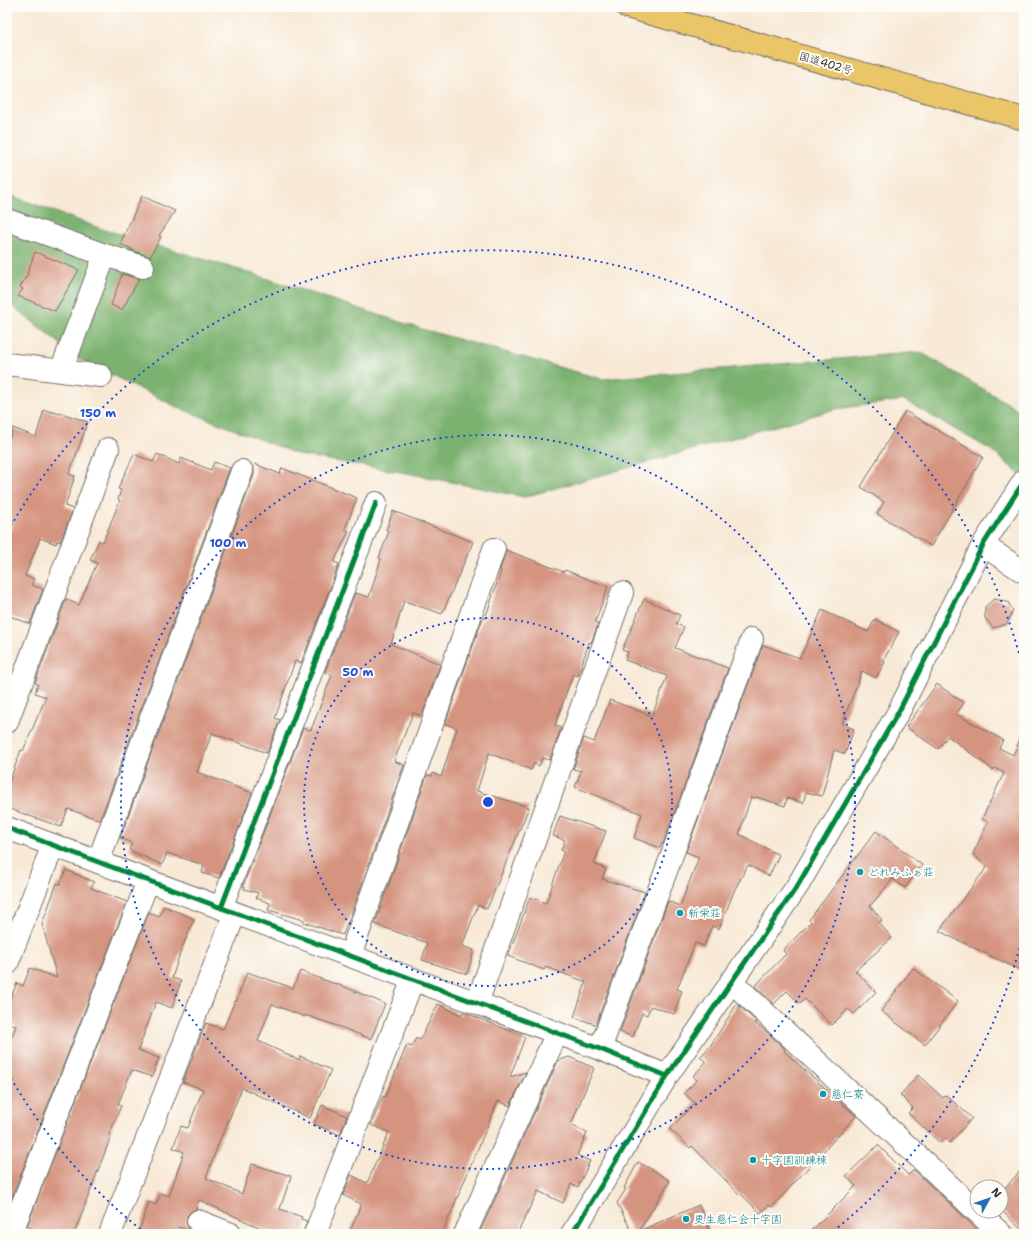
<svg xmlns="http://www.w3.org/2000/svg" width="1031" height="1241" viewBox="0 0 1031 1241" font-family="'Shantell Sans','Klee One',sans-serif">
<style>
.forest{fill:#7cb270;stroke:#546e4e}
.building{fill:#d59480}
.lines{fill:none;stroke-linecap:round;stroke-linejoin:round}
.minor-casing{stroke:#736e67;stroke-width:24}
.highway-casing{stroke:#736e67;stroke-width:24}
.minor{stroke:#fff;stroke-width:22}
.highway{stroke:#ebc669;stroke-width:22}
.cycleway-casing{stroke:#fdfcf7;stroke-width:8}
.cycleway{stroke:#00873e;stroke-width:5}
.ring{fill:none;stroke:#1d4ed8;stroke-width:2;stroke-dasharray:2 4}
.culture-dot{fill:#0f9aa8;stroke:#fdfcf7;stroke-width:1.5}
.labels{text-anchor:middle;stroke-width:4;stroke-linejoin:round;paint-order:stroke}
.street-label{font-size:11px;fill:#2b2b2b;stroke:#fdfcf7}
.culture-label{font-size:11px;fill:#0d838f;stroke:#fdfcf7;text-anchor:start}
.centre{fill:#1d4ed8;stroke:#fdfcf7;stroke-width:2}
.ring-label{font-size:12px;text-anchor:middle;font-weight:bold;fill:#1d4ed8;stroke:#fdfcf7;stroke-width:4;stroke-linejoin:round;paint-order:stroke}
</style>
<rect width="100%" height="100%" fill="#fdfcf7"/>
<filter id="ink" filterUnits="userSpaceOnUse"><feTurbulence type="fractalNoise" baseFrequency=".025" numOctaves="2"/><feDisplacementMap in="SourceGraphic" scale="8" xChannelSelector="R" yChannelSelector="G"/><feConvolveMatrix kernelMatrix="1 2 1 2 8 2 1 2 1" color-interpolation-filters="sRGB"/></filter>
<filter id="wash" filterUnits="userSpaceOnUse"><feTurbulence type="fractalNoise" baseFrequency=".012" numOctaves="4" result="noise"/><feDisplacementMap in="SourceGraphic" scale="16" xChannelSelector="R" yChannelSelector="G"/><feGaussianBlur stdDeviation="0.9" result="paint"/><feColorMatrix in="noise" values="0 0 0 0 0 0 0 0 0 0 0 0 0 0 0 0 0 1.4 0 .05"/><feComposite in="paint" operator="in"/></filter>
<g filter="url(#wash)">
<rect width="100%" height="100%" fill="#f8e9d6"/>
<path class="forest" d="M7,194L99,228L253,274L422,329L602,379L920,352L1024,413V478L991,450L904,400L836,409L524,497L412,474L299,455L177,407L81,360L7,302Z"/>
<g id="blocks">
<path class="building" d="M142,196L175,211L159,236L161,237L150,257L131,250L132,249L120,244Z
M35,252L79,270L55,311L18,296L23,289L20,287L28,274H27Z
M122,274L139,279L122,310L111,305Z
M44,410L61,414V413L88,422L69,474L75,476L65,506L73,509L60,542L57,541L56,544L40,538L25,576L34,579L31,585L43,589L30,624L10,616L8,620H7V539L14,520L7,518V445L13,428L36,437Z
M905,411L983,457L931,546L877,514L884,502L861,487Z
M134,454L153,462L157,454L179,464L181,458L211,470L214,462L230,468L100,820L68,809L61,827L7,808V788L21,750L23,751L46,697L35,693L38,684L35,683L66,599L79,605L97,563L90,560L99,540L103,542L120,500L118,499L121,490L118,489Z
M255,464L280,474L282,468L357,498L345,529L349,531L334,562L339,564L301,663L295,661L275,718L280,720L267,753L212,733L197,772L252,793L219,878L202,873L204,865L167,853L162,865L129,850L132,843L120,838L254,475V467Z
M393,511L473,542L442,614L404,601L391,644L440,664L422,716L413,713L394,761L404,765L348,923H347L343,935L303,922L304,920L268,910L270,903L256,898L258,893L244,889L245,887L243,886L303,728L311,730L332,675L325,672L355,593L369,597L381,559L379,558L389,531L386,530Z
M506,550L564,572L565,570L608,587L595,622L598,624L591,643L589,642L578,676L573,674L555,725L561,728L550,760L542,758L539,766L534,763L531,770L489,753L477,791L529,807L487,909L478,905L462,946L474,950L467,974L422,960L427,943L375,924L427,775L432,776L433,773L441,777L457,728L445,724L483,618L485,619L501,571L500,570Z
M644,599L680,615L676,624L684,627L675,648L728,668L663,844L662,843L660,848L634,838L642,814L575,787L581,771L573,769L584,738L594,742L610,700L652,716L667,676L625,660L628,652L622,650Z
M994,599L1008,602L1013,611L1007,624L993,628L985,618V607Z
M822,610L868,632L875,619L899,632L883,661L885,662L876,678L862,671L842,724L854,729L845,754L834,750L822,796L806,792L803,803L787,798L785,806L756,797V798L751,797L739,834L779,855L769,876L748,865L735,889L719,929L712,926L704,946L695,943L677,989L682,991L674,1014L651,1006L647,1015L642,1013L633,1037L620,1032L668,901L680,906L699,857L686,852L763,645L800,658Z
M937,684L964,703L956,714L1003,740L999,748L1013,755L1024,732V972L939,931L987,867L973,854L988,822L982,819L1004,773L995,768L993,770L948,736L938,749L906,727Z
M560,816L606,831L594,864L606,869L602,879L645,892L596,1024H594L574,1017L586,982L546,967L544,970L508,956L530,897L546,903L564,851L561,850L565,840L553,836Z
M876,831L922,865L905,888L893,879L870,906L882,920L879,923L892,938L855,971L876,992L854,1014L848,1009L832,1025L805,999L800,1004L787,991L774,1004L755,986L786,954L783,950L811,922L809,920Z
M66,870L94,882L91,888L127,902L7,1210V1048L16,1026L7,1022V1007L17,983L23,986L30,968L57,978L42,924L57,883L60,884Z
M164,906L194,919L179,956L172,978L181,981L172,1008L156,1002L138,1050L159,1058L152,1077L132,1070L118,1104L121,1106L109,1135L111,1136L74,1234H47L27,1226L149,912L159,917Z
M913,968L958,1001L925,1045L881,1011Z
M300,971L324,980L345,987L385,1004L371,1039L340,1027L305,1015V1017L272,1004L258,1041L299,1060L300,1056L331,1070L310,1118L242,1088L223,1134H222L206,1178L242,1194L252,1164L291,1176L280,1209L302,1217L301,1219L307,1221L303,1234H274L199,1200L196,1209L190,1212L187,1216L186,1222L188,1228L187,1230L179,1227L176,1234H138L149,1202L156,1205L161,1193L169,1196L184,1152L173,1148L181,1126L188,1128L203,1089L183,1082L206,1023L223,1029L235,1001L236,1002L247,972L293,988Z
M438,1004L461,1015L463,1012L525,1037L510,1077L526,1072L510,1106L498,1101L442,1234H349L361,1204L343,1195L350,1177L351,1175L367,1183L389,1132L371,1125L383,1096L385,1097L407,1045L412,1047L416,1038L420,1040Z
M737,1004L757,1022L755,1023L767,1032L785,1049L784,1051L856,1116L772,1207L769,1205L760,1213L741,1194L740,1195L692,1146L690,1148L670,1129L695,1103L684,1093L697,1080L693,1076L706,1062L700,1057L711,1045Z
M569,1057L594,1068L571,1125L587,1133L577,1155L590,1161L578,1187L571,1184L563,1203L538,1191L517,1234H479L558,1061Z
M918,1075L943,1098L946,1095L972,1118L950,1143L945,1138L940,1143L908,1113L913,1108L900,1095Z
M322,1105L347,1116L340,1135L314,1124Z
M878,1145L908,1175L914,1170L960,1213L981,1234H808L856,1186L846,1176Z
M638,1162L653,1170L670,1181L639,1231L699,1205L711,1234H633L617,1203L626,1189L624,1188Z
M1024,1167V1232L1001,1210V1192Z"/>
</g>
</g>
<g filter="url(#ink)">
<use href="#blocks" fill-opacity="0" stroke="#736e67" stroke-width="1"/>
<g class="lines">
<defs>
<path id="minor" d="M7,220L105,255L143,267
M7,364L101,376
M61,371L105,255
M983,545L1024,572
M7,722L108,449
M7,828L600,1049L667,1076
M98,862L242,471
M221,908L376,503
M350,956L494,549
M7,964L53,845
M731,981L1001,1234
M477,1003L622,593
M600,1049L752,639
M198,1221L231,1234
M11,1234L148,881
M110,1234L235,913
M315,1234L413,979
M465,1234L557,1033
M572,1234L667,1076L798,885L899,711L983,545L1024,481"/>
<path id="highway" d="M627,7L1024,119"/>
</defs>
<use href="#minor" class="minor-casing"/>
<use href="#highway" class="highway-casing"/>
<use href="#minor" class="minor"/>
<use href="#highway" class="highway"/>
<defs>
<path id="cycleway" d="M7,828L600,1049L667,1076
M221,908L376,503
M572,1234L667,1076L798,885L899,711L983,545L1024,481"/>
</defs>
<use href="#cycleway" class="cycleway-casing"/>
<use href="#cycleway" class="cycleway"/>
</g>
</g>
<g class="ring">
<circle cx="488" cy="802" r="184"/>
<circle cx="488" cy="802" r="367"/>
<path d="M1024 931A551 551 0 0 1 831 1233M145 1233A551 551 0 0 1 8 1073M8 531A551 551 0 0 1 1024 673"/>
</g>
<g class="culture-dot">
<circle cx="860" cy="872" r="4"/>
<circle cx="680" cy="913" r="4"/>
<circle cx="823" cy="1094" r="4"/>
<circle cx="753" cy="1160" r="4"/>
<circle cx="686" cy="1219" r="4"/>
</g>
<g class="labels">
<g class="street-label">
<text transform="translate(826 63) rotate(16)" y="4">国道402号</text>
</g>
<g class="culture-label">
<text x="868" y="876">どれみふぁ荘</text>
<text x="688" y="917">新栄荘</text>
<text x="831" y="1098">慈仁寮</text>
<text x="761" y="1164">十字園訓練棟</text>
<text x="694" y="1223">更生慈仁会十字園</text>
</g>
</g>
<circle cx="488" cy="802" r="6" class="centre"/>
<g class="ring-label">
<text x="98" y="417">150 m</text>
<text x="228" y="547">100 m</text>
<text x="358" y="676">50 m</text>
</g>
<rect width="1031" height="1241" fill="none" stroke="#fdfcf7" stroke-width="24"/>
<g transform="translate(989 1199) rotate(50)"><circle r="19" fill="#fdfcf7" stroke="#a9a8a5"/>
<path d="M0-3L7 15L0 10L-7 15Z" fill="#1f6fb2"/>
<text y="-6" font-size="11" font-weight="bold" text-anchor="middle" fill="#2b2b2b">N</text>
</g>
</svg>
